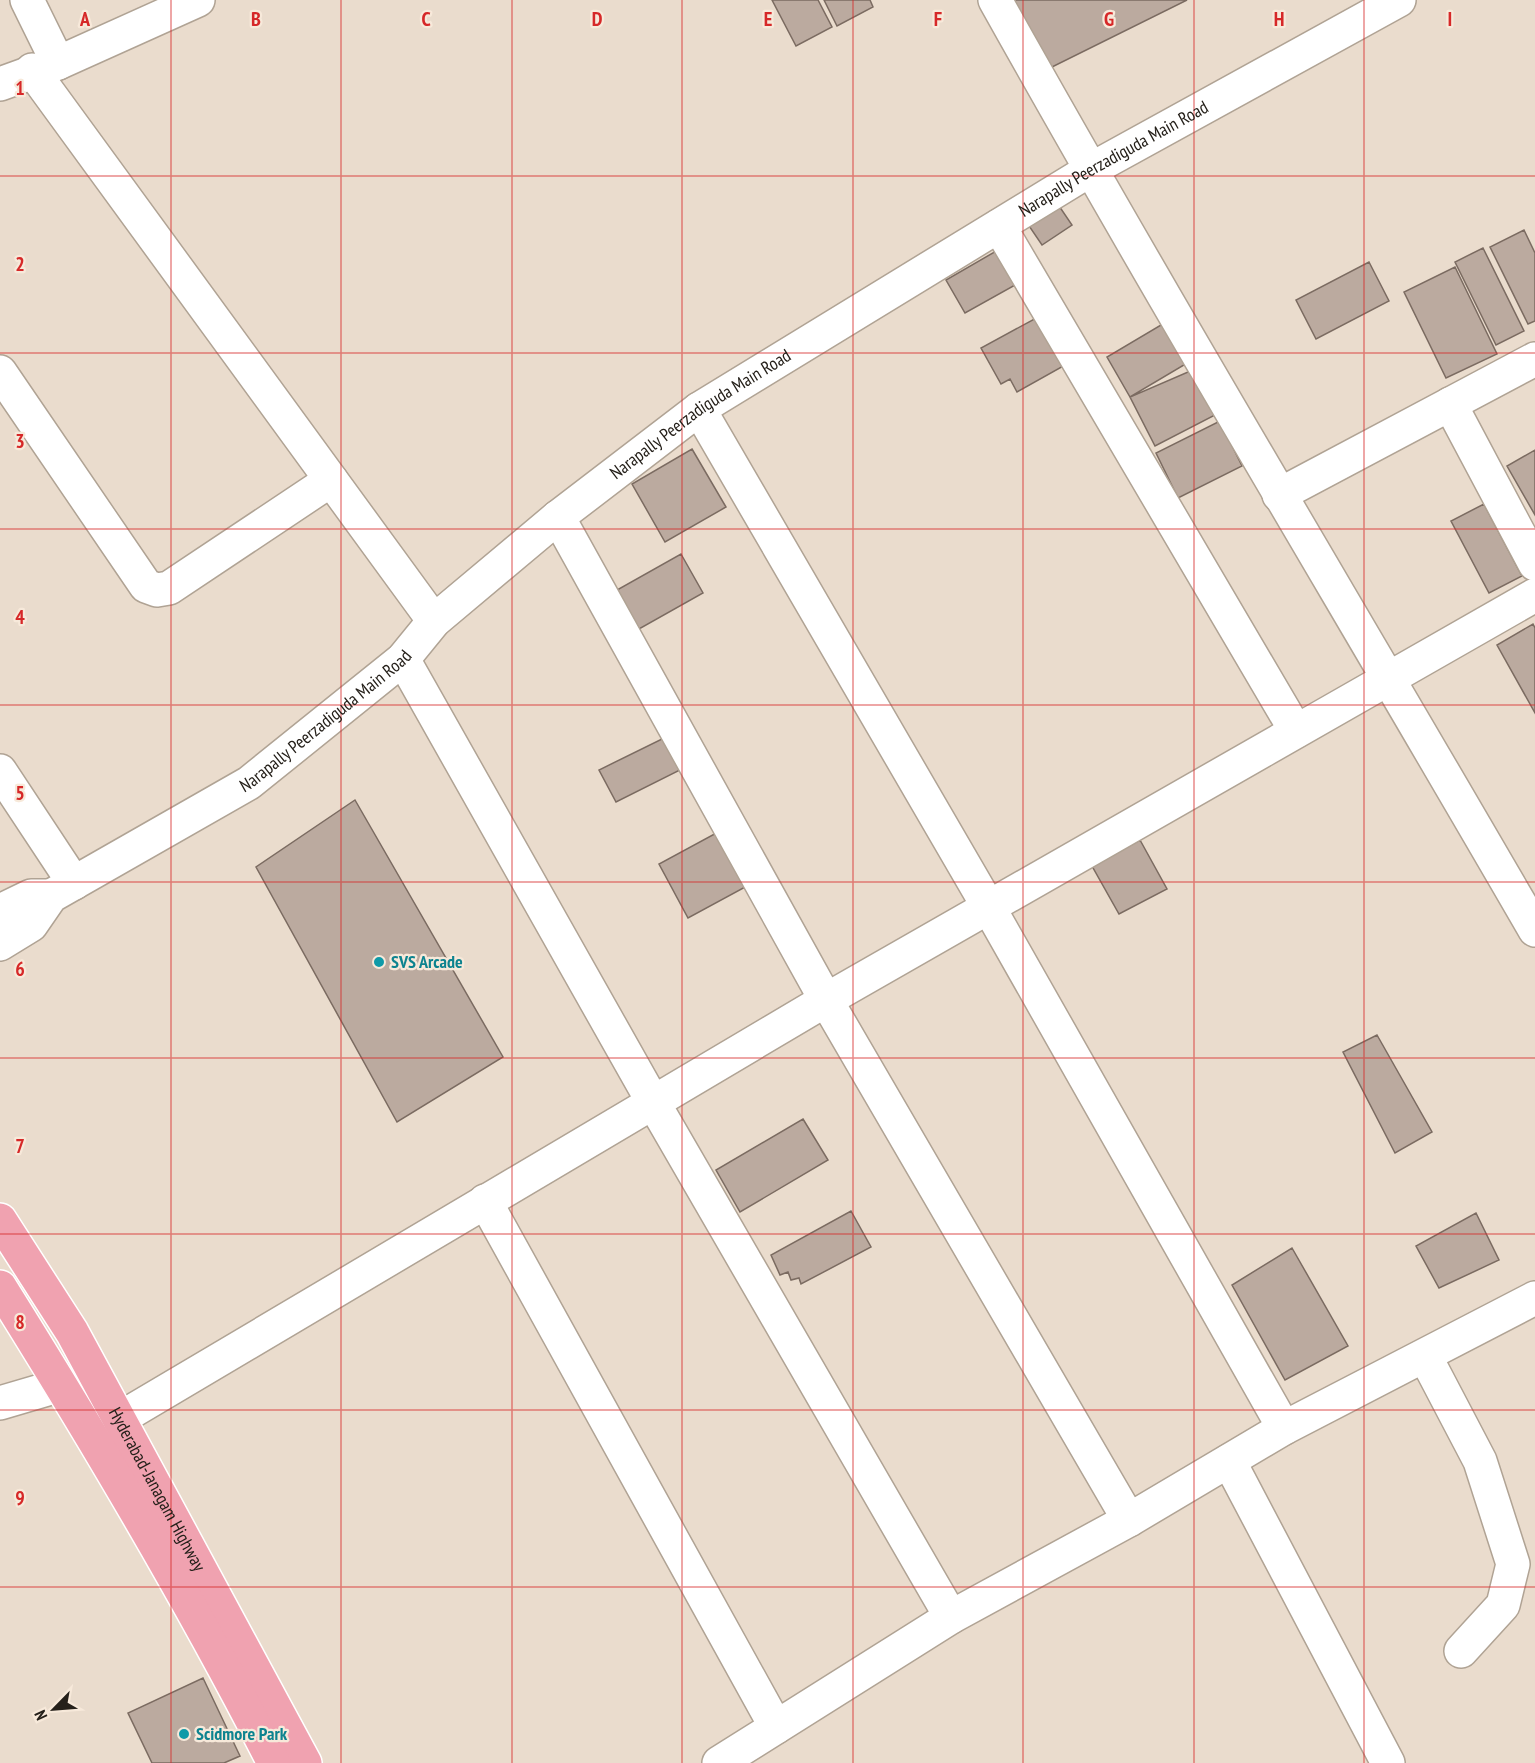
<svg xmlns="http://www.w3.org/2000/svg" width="1535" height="1763" viewBox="0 0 1535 1763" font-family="'PT Sans Narrow',sans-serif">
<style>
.building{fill:#bbaa9f;stroke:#7b6b61;stroke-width:1.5}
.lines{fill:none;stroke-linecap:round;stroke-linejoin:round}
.minor-casing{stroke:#b0a394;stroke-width:36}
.highway-casing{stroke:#fff;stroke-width:36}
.minor{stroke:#fff;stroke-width:33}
.highway{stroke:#f0a2b0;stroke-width:33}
.grid{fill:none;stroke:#d62828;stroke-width:1.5;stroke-opacity:0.55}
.culture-dot{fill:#0f9aa8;stroke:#f7e9da;stroke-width:2}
.labels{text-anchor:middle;stroke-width:4.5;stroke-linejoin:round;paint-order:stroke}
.street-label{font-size:18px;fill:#25201a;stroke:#f7e9da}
.culture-label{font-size:18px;font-weight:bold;fill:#0d838f;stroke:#f7e9da;text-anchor:start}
.grid-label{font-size:20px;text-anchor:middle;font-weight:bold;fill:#d62828;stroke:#f7e9da;stroke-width:4.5;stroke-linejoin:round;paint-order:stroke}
</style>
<rect width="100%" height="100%" fill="#eadccd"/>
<path class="building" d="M772,0H818L832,27L796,46Z
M824,0H870L873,7L837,26Z
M1009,0H1187L1048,69Z
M1055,200L1072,225L1042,245L1025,220Z
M1524,230L1535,253V321L1528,324L1490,247Z
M1483,248L1524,331L1496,345L1455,262Z
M998,250L1017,284L965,313L946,280Z
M1369,262L1389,301L1316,339L1296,300Z
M1455,267L1497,354L1446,378L1404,292Z
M1040,316L1067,364L1017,392L1010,379L1001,384L981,348Z
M1166,322L1189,362L1130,397L1107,357Z
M1195,369L1217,414L1155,446L1130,397Z
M1220,421L1242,466L1178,498L1156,453Z
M692,449L726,507L665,542L632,484Z
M1535,450V515L1507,466Z
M1484,504L1522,576L1489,593L1451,521Z
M681,554L703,593L639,629L617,590Z
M1533,624L1535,628V713L1497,645Z
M664,738L680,770L616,802L599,770Z
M355,800L503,1057L397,1122L256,867Z
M720,831L749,885L688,918L659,864Z
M1140,840L1167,889L1119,914L1092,866Z
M1377,1035L1432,1132L1395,1153L1343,1052Z
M803,1119L828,1160L740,1212L716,1170Z
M851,1211L871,1247L801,1284L799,1278L791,1280L788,1272L780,1275L771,1255Z
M1476,1213L1499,1260L1439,1288L1416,1246Z
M1292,1248L1348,1346L1285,1380L1232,1285Z
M203,1678L240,1756L224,1763H152L128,1713Z"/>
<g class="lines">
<defs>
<g id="minor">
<path d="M27,0L58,63"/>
<path d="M995,0C1170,313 1355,619 1535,930"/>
<path d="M32,70L434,621"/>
<path d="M0,84L58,63L198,0"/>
<path d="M999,226L1296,731"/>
<path d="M0,372L146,586L157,590L169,588L331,480"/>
<path d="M1450,404L1535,564"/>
<path d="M699,409L988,906L1284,1428"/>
<path d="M1279,495L1535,359"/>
<path d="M558,517L826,1000L1129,1520"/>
<path d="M403,659L653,1102L951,1617"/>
<path d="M0,771L74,883"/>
<path d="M0,911L31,896H51"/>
<path id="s1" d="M0,944L31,925L51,896L249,783L403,659L434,621L558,517L699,409L1090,170L1399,0"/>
<path d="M485,1201L776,1727"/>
<path d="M1425,1356L1480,1461L1513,1564L1503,1605L1461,1651"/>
<path d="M0,1403L61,1385"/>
<path d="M119,1419L826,1000L1535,595"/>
<path d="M1229,1461L1388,1763"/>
<path d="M719,1763L951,1617L1129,1520L1284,1428L1535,1298"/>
</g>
<g id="highway">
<path id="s2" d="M0,1220L72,1332L305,1763"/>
<path d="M0,1287C97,1442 191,1600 274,1763"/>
</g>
</defs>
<use href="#minor" class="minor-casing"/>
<use href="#highway" class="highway-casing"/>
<use href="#minor" class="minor"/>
<use href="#highway" class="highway"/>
</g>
<path class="grid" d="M171,0V1763M341,0V1763M512,0V1763M682,0V1763M853,0V1763M1023,0V1763M1194,0V1763M1364,0V1763M0,176H1535M0,353H1535M0,529H1535M0,705H1535M0,882H1535M0,1058H1535M0,1234H1535M0,1410H1535M0,1587H1535"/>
<g class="culture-dot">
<circle cx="379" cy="962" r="6"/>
<circle cx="184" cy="1734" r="6"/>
</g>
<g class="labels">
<g class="street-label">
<text dy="6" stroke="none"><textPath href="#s1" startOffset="1370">Narapally Peerzadiguda Main Road</textPath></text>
<text dy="6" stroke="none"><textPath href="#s1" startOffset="884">Narapally Peerzadiguda Main Road</textPath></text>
<text dy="6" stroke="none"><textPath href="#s1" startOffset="398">Narapally Peerzadiguda Main Road</textPath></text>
<text dy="6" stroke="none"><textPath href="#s2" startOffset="312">Hyderabad-Janagam Highway</textPath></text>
</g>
<g class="culture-label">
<text x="391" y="968">SVS Arcade</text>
<text x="196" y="1740">Scidmore Park</text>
</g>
</g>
<g class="grid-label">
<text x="85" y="26">A</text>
<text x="256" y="26">B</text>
<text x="426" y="26">C</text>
<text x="597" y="26">D</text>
<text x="768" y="26">E</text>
<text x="938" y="26">F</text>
<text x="1109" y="26">G</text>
<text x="1279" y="26">H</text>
<text x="1450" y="26">I</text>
<text x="20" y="95">1</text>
<text x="20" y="271">2</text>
<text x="20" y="448">3</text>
<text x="20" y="624">4</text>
<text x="20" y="800">5</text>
<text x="20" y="976">6</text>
<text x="20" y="1153">7</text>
<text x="20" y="1329">8</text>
<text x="20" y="1505">9</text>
</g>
<g transform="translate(54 1709) rotate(245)" stroke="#f7e9da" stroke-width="4.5" paint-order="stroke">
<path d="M0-4.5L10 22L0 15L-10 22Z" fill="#25201a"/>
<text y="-9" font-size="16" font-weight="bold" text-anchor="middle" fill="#25201a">N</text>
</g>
</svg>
